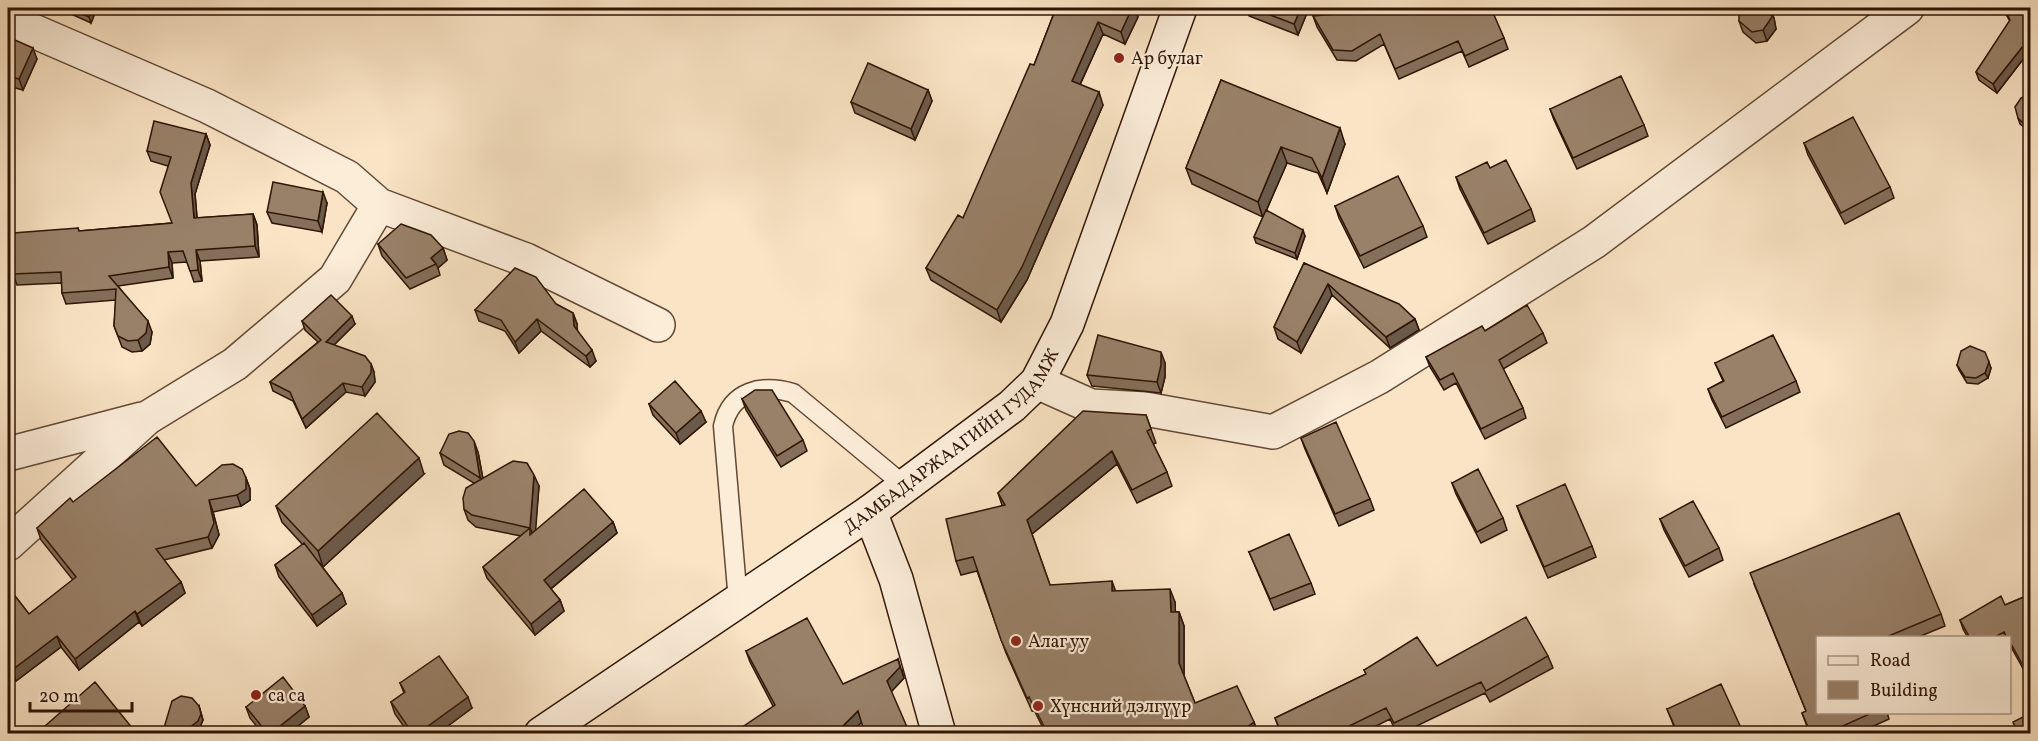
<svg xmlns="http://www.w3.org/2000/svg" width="2038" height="741" viewBox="0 0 2038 741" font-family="Vollkorn,serif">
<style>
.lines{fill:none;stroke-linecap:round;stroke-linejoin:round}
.lane-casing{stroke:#624935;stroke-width:21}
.street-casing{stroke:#624935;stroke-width:36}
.secondary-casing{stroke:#2f1505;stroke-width:36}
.lane{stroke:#fcedd9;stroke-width:18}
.street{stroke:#fcedd9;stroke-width:33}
.secondary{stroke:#fcedd9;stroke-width:33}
.wall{fill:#846f5a;stroke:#2f1505;stroke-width:1.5}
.shaded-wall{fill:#6b5a4a;stroke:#2f1505;stroke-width:1.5}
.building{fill:#998169;stroke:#2f1505;stroke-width:1.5}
.poi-dot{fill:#8f2418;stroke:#fcedd9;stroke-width:2}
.labels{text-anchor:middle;stroke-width:4.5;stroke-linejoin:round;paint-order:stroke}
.poi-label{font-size:18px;fill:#2f1505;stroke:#fcedd9;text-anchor:start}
.street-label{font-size:18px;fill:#2f1505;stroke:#fcedd9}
</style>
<rect width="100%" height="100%" fill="#fae4c5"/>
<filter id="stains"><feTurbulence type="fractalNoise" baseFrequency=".00333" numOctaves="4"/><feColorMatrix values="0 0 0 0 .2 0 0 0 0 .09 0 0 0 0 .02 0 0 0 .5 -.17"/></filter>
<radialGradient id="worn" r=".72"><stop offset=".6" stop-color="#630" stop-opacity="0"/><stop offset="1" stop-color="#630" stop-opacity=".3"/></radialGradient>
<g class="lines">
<defs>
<path id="lane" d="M738,601L723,426C731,390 763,384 793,393L905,486"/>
<path id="street" d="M8,20L207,106L347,177L379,205L526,260L658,325
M1037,382L1091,406L1145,409L1273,432L1379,377L1594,242L1907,8
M8,454L142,419
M8,544L147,418L235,364L335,279L379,205"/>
<g id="secondary">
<path d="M870,512L896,579L939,734"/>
<path id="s1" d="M541,734L870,512L1012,406L1037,382L1067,324L1180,8"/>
</g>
</defs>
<use href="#lane" class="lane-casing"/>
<use href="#street" class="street-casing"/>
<use href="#secondary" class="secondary-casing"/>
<use href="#lane" class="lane"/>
<use href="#street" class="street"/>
<use href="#secondary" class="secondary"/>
</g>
<path class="wall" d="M59,8H97L91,23L60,9Z
M1056,8H1135L1138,17L1125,44L1103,34L1080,85L1103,105L1027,280L1001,322L931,280L926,268L963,218L1034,65Z
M1246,8H1309L1298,35L1249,16Z
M2002,8H2031V49L1997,93L1979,80L1976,72L2010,21Z
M1313,16L1504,38L1508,49L1469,67L1462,51L1399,79L1384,44L1356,61L1337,60L1317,27Z
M1774,18L1776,29L1767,41L1756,43L1743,32L1739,21Z
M8,37L37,59L23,90L8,86Z
M1221,80L1345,144L1327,193L1318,173L1287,163L1266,211L1305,236L1297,259L1256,243L1254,237L1263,217L1192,184L1186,168Z
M928,90L932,101L915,140L855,113L851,102Z
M2031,95V127H2024L2020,124L2018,118Z
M1550,109L1644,125L1648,136L1577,169L1554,120Z
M206,134L210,145L195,194L197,218L253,214L257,225L259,257L200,261L202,281L194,282L187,262L172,263L173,278L118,286L152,332L150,344L142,351L132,352L122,347L114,326L116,300L66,304L62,293V283L17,285L13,274L78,228L79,231L172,223L168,166L151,161L147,151Z
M1804,143L1890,187L1894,198L1845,224L1808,155Z
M1490,168L1531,209L1535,221L1488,244L1460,189L1456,177Z
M327,203L322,232L272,223L267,212Z
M1335,206L1423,226L1427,237L1364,268L1339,218Z
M378,244L443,248L447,260L438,268L440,275L410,289L382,256Z
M1304,263L1415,319L1419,330L1390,348L1332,295L1301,353L1278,339L1274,327Z
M556,304L573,313L577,324V331L596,361L590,367L541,331L519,353L505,331L479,321L475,310Z
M302,321L355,324L334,345L371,364L374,372L375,382L365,396L346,392L306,428L293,401L273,391L270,382L318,342L305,330Z
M1485,331L1543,333L1547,343L1503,369L1523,408L1526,418L1485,439L1456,383L1444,390L1430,367L1426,357Z
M1165,363V377L1161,393L1092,386L1087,375Z
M1715,363L1796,381L1800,392L1726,428L1712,400L1708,389L1723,381Z
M1957,365L1991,368L1988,378L1978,384L1967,383L1959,370Z
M742,399L803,440L807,451L781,467L746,410Z
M649,404L706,422L680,444L653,415Z
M1146,415L1156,443L1153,444L1167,472L1172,486L1137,503L1117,464L1032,534L1050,585L1116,591L1175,602V612H1179L1184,626V676L1195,703L1254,722L1258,734H1046L1034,710L1032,711L1006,653L977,571L961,575L956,561L1002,505L998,493Z
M1301,438L1370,499L1374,510L1339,526L1305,449Z
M478,452L483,479L539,486L535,530L613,522L617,533L551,589L560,600L564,611L535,635L487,578L483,567L521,536L476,527L468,520L464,509L474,483L444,465L440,453Z
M424,474L323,567L318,561L342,593L346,604L317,626L279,577L275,565L303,545L282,522L276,506Z
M246,478L250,489V500L241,506L213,512L219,535L212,548L164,560L181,582L185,593L142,626L139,622L79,670L61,647L16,681L8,670V587L29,614L73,580L41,540L37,528L196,486Z
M1452,483L1503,518L1507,530L1481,543L1456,494Z
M1517,506L1592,546L1596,557L1548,578L1521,517Z
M1660,519L1719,548L1723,560L1689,577L1664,530Z
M1249,552L1311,583L1315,594L1274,610Z
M1754,584L1941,614L1945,626L1916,638H1818V712H1887L1889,719L1856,734H1810L1802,713L1806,711Z
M2031,594V683L2010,645V638H1968L1963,629L1960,620L2005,605Z
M746,651L843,684L902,670L904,678L862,722L773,706L750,662Z
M1548,656L1553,668L1490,702L1485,693L1400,734H1397L1390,719L1360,734H1281L1275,718L1366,674L1364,670L1437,666Z
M400,683L472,708L437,734H409L395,714L391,702L404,693Z
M199,706L203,720L200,727L192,734H164L163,731Z
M305,706L309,717L288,734H263L250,718L246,707Z
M1667,709L1742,730L1743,734H1677Z"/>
<path class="shaded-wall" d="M93,8H97L91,23L89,17Z
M1132,8H1135L1138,17L1125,44L1121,32Z
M1301,8H1309L1298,35L1294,24Z
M1770,8L1774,18L1776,29L1767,41L1763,30Z
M1098,22L1103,34L1076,93L1072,81Z
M2031,36V49L1997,93L1993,84Z
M33,48L37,59L23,90L19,79Z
M928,90L932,101L915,140L911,129Z
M1099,92L1103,105L1027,280L1001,322L997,310Z
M1340,128L1345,144L1327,193L1322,178Z
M206,134L210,145L195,194L198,229L194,218L191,183Z
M1281,147L1287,163L1263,218L1258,202Z
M323,192L327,203L322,232L318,221Z
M253,214L257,225L259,257L255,246Z
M1303,230L1305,236L1297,259L1295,253Z
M443,248L447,260L438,268L436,264L431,258Z
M196,250L200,261L202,281L198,270Z
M168,252L172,263L173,278L169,267Z
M1328,284L1332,295L1301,353L1297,342Z
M573,313L577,324L578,338L574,326Z
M352,316L355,324L329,350L326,342Z
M537,319L541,331L519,353L515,342Z
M1415,319L1419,330L1390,348L1386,337Z
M148,321L152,332L150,344L142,351L138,340Z
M592,350L596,361L590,367L586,356Z
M1161,352L1165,363V377L1161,393L1157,382Z
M1989,362L1991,368L1988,378L1985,373Z
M371,364L374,372L375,382L365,396L362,387Z
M343,383L346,392L306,428L302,419Z
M701,411L706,422L680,444L676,433Z
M474,441L478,452L485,490L480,478Z
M1112,451L1117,464L1032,534L1027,520Z
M419,458L424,474L323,567L318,551Z
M534,475L539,486L535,539L530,528Z
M246,478L250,489V500L241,506L237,495Z
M209,500L213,512L219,535L212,548L208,537Z
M613,522L617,533L548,591L544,580Z
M1112,581L1117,595L1112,591Z
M181,582L185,593L142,626L137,614Z
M1170,589L1175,602L1176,626L1171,612Z
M342,593L346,604L317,626L312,615Z
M560,600L564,611L535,635L531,624Z
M135,611L139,622L79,670L75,659Z
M1179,612L1184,626V677L1179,663Z
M57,636L61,647L16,681L12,670Z
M898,659L904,678L891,692L887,681Z
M468,697L472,708L437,734H417Z
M199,706L203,720L200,727L191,734L189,728Z
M305,706L309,717L288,734H270Z
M858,711L862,722L850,734H835Z
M1254,722L1258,734H1237Z"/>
<path class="building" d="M67,8H93L89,17Z
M1056,8H1132L1121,32L1098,22L1072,81L1099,92L1022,267L997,310L926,268L958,215L963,218L1030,64L1034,65Z
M1252,8H1301L1294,24Z
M1369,8H1491L1504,38L1465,56L1458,41L1395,69L1380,34L1352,51L1333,50L1313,16L1371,11Z
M1740,8H1770L1772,17L1763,30L1752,32L1739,21V9Z
M2004,8H2031V36L1993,84L1976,72L2010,20Z
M8,37L33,48L19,79L8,76Z
M868,63L928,90L911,129L851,102Z
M1621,76L1644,125L1573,158L1550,109Z
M1221,80L1340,128L1322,178L1312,158L1281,147L1258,202L1186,168Z
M2029,94L2031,95V121L2022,122L2018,118L2015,107L2021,98Z
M1853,117L1890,187L1841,213L1804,143Z
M154,121L206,134L191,183L194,218L253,214L255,246L196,250L198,270L190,271L183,251L168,252L169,267L109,276L148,321L146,333L138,340L128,341L118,336L114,326L116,289L62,293L61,272L13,274V233L78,228L79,231L172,223L160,192L171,157L147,151Z
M1506,160L1531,209L1484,233L1456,177L1487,162L1490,168Z
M1398,176L1423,226L1360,256L1335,206Z
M273,182L323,192L318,221L267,212Z
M1266,210L1303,230L1295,253L1254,237Z
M401,224L431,235L443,248L431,258L436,264L406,278L378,244Z
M1304,263L1399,304L1415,319L1386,337L1328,284L1297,342L1274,327Z
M515,268L536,277L556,304L573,313L574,326L592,350L586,356L537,319L515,342L501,320L475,310Z
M331,295L352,316L326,342L365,356L371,364V373L362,387L343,383L302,419L290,392L270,382L321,340L302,321Z
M1527,305L1543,333L1499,360L1523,408L1481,429L1453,373L1440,380L1426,357L1482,326L1485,331Z
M1098,335L1161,352V365L1157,382L1087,375Z
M1773,335L1796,381L1722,417L1708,389L1724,381L1715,363Z
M1970,346L1985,352L1989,362L1985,373L1976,378L1965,377L1957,365L1961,351Z
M675,381L701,411L676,433L649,404Z
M755,390H772L803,440L777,456L742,399Z
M1083,411L1146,415L1151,429L1147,431L1167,472L1132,490L1112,451L1027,520L1050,585L1112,581V591L1170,589L1171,612H1179V663L1195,703L1237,686L1254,722L1237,734H1048L1029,697L1027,698L1001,640L973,557L956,561L946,519L1005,505L998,493Z
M377,413L419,458L318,551L276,506Z
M1336,422L1370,499L1335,514L1301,438Z
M459,431L468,433L474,441L480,478L440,453L449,434Z
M157,437L196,486L222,465L233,464L242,469L246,478V489L237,495L209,500L214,523L208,537L156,549L181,582L137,614L135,611L75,659L57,636L12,670L8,664V587L29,614L76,577L37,528L70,498L73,502Z
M513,461L527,463L534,475L530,528L472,515L464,509L463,498L466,488Z
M1478,469L1503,518L1477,532L1452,483Z
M1565,484L1592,546L1544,567L1517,506Z
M584,489L613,522L544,580L560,600L531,624L483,567L530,528V535Z
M1693,501L1719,548L1685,566L1660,519Z
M1899,513L1941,614L1884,638H1818V712H1874L1838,728L1840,732L1838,734H1811L1802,713L1806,711L1750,573Z
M1289,534L1311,583L1270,599L1249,552Z
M304,543L342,593L312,615L275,565Z
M2031,594V680L2010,642V638H2007L2004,632L1993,638H1970L1960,620L2001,596L2005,605Z
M1526,617L1548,656L1486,691L1481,682L1394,723L1386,708L1333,734H1282L1275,718L1366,674L1364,670L1417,637L1437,666Z
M807,618L843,684L898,659L900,667L887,681L907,727L909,734H865L858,711L835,734H732L775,705L746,651Z
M439,656L468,697L417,734H413L391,702L405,692L400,683Z
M283,677L305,706L270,734H268L246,707Z
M95,682L137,734H36Z
M1721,684L1742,730L1733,734H1678L1667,709Z
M181,696L192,698L199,706L201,714L198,721L189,728L163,731L172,701Z
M2031,713V734H2018L2013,722Z"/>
<g class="poi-dot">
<circle cx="1119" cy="58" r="6"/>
<circle cx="1016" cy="641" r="6"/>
<circle cx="256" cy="695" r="6"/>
<circle cx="1038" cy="706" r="6"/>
</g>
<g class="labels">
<g class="poi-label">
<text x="1131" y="64">Ар булаг</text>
<text x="1028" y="647">Алаг уу</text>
<text x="268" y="701">са са</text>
<text x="1050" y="712">Хүнсний дэлгүүр</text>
</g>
<g class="street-label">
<text dy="6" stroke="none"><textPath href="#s1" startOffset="506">ДАМБАДАРЖААГИЙН ГУДАМЖ</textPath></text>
</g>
</g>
<rect width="2038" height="741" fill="none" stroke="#fae4c5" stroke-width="30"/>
<rect x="9" y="9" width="2020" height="723" fill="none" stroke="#2f1505" stroke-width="3"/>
<rect x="15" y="15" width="2008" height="711" fill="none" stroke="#2f1505" stroke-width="1.5"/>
<rect x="1816" y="636" width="195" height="78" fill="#fcedd9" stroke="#aa9784" stroke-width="1.5"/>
<rect x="1828" y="656" width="30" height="9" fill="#fcedd9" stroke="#aa9784" stroke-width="1.5"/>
<text x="1870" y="666" font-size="18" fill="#2f1505">Road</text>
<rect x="1828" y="681" width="30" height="18" fill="#998169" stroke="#aa9784" stroke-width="1.5"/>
<text x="1870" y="696" font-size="18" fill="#2f1505">Building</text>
<path d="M30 702v9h102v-9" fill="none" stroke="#2f1505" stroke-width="3"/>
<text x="39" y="702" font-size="18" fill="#2f1505" stroke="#fcedd9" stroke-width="4.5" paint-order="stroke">20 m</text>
<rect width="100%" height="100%" filter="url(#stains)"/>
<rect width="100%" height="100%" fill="url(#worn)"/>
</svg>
